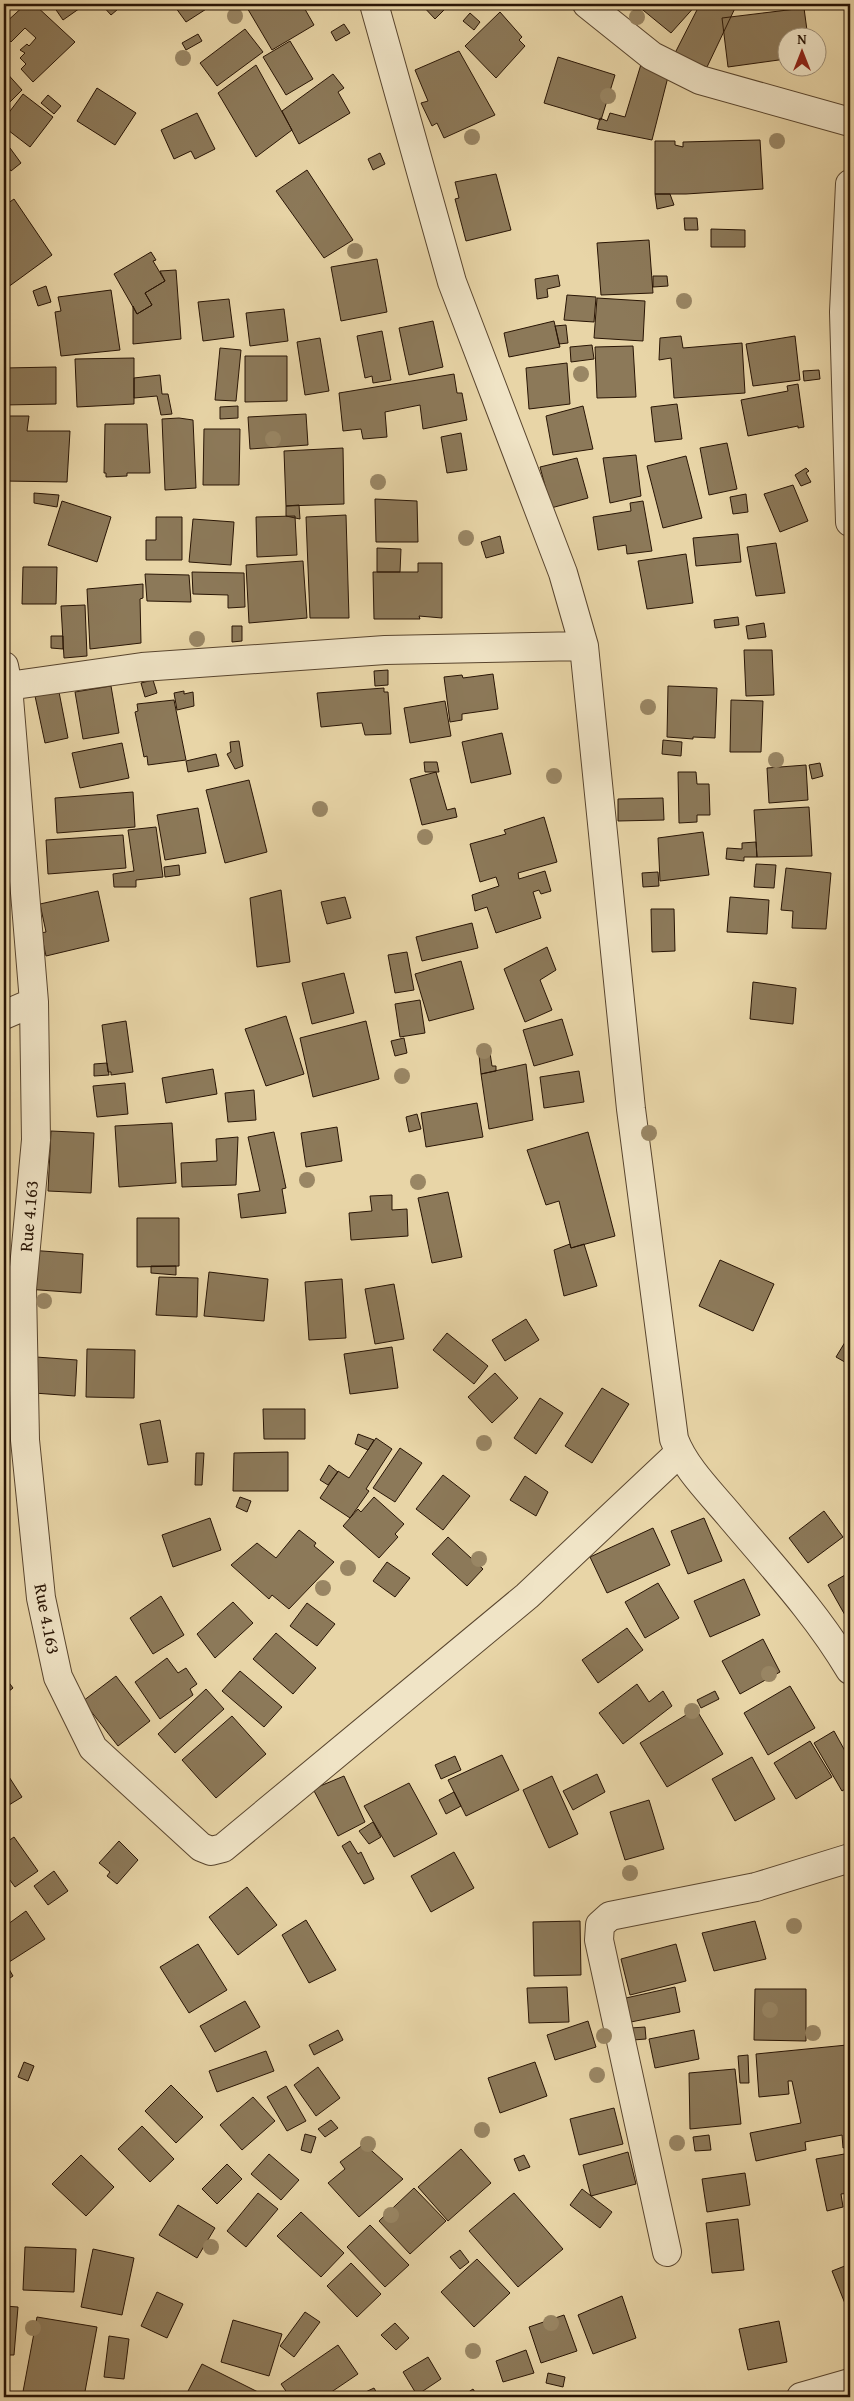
<svg xmlns="http://www.w3.org/2000/svg" width="854" height="2401" viewBox="0 0 854 2401" font-family="'Gentium Book Plus',serif">
<style>
.building{fill:#8c7959;stroke:#291505}
.lines{fill:none;stroke-linecap:round;stroke-linejoin:round}
.minor-casing{stroke:#59452e;stroke-width:30}
.minor{stroke:#f0e4c6;stroke-width:28}
.tree{fill:#998664}
.labels{text-anchor:middle;stroke-width:4.5;stroke-linejoin:round;paint-order:stroke}
.street-label{font-size:18px;fill:#291505;stroke:#f0e4c6}
</style>
<rect width="100%" height="100%" fill="#e8d5a7"/>
<filter id="stains"><feTurbulence type="fractalNoise" baseFrequency=".004" numOctaves="4"/><feColorMatrix values="0 0 0 0 .2 0 0 0 0 .09 0 0 0 0 .02 0 0 0 .5 -.17"/></filter>
<radialGradient id="worn" r=".72"><stop offset=".6" stop-color="#630" stop-opacity="0"/><stop offset="1" stop-color="#630" stop-opacity=".3"/></radialGradient>
<path class="building" d="M26,4H34L75,42L33,82L21,69L26,64L20,58L25,53L20,50L27,44L29,46L36,38L25,28L11,42L4,34V24Z
M52,4H82L83,6L63,20Z
M101,4H124L111,15Z
M173,4H214L186,22Z
M249,4H302L314,25L272,50L246,6Z
M421,4H450L435,19Z
M639,4H697L671,33L638,6Z
M700,4H737L707,67L674,55Z
M805,4H825L824,9L805,7Z
M804,8L808,38H786V59L728,67L722,18Z
M500,12L522,37L519,40L525,46L496,78L465,46Z
M470,13L480,22L474,30L463,21Z
M344,24L350,33L336,41L331,32Z
M245,29L263,52L217,86L200,63Z
M198,34L202,41L186,50L182,43Z
M290,41L313,79L286,95L263,57Z
M459,51L495,115L444,138L437,123L432,126L421,103L428,101L415,70Z
M558,57L615,75L601,120L544,103Z
M642,61L670,69L652,140L597,129L600,118L607,121L610,113L625,117Z
M256,65L292,130L256,157L218,93Z
M4,70L22,90L4,108Z
M333,74L344,88L338,92L350,113L299,144L282,111Z
M97,88L136,113L115,145L77,121Z
M23,94L53,117L30,147L4,127V119Z
M48,95L61,106L54,114L41,103Z
M197,113L215,149L195,159L191,151L174,159L161,130Z
M760,140L763,189L686,194H655V141H675V145L683,147V142Z
M10,148L21,163L11,171L4,161V153Z
M380,153L385,164L373,170L368,159Z
M307,170L353,240L324,258L276,191Z
M496,174L511,230L466,241L455,199L459,198L455,182Z
M655,194H670L674,205L657,209Z
M14,199L52,255L4,290V206Z
M684,218H697L698,230H685Z
M711,229L745,230V247H711Z
M649,240L653,293L601,295L597,243Z
M151,252L156,260L153,261L165,281L145,293L152,305L137,314L114,274Z
M377,259L387,312L341,321L331,267Z
M176,270L181,339L133,344V306L137,314L152,305L145,293L165,281L160,271Z
M558,275L560,286L547,289L548,297L537,299L535,279Z
M653,276H667L668,286L653,287Z
M46,286L51,302L38,306L33,291Z
M111,290L120,350L61,356L55,312L61,311L58,297Z
M567,295L596,297L594,322L564,320Z
M597,298L645,301L643,341L594,338Z
M229,299L234,337L203,341L198,302Z
M284,309L288,341L250,346L246,313Z
M433,321L443,367L409,375L399,328Z
M554,321L560,347L509,357L504,333Z
M566,325L568,343L559,344L555,326Z
M382,331L391,380L373,383L372,376L365,378L357,336Z
M681,336L683,348L742,343L745,393L674,398L671,358L659,360L660,338Z
M795,336L800,380L753,386L746,344Z
M320,338L329,391L305,395L297,342Z
M592,345L594,359L571,362L570,347Z
M633,346L636,397L597,398L595,347Z
M220,348L241,350L236,401L215,400Z
M245,356H287V401L245,402Z
M134,358V404L77,407L75,359Z
M567,363L570,404L529,409L526,368Z
M56,367V404L4,405V368Z
M819,370L820,379L804,381L803,371Z
M454,374L457,393H462L467,420L423,429L420,405L385,412L387,437L363,439L361,429L343,431L339,393Z
M160,375L162,394H168L172,414L161,415L157,396L134,398V378Z
M798,384L804,427L798,428V426L748,436L741,400L788,391L787,386Z
M677,404L682,439L655,442L651,407Z
M238,406V418L220,419V407Z
M583,406L593,449L553,455L546,416Z
M306,414L308,445L250,449L248,417Z
M4,416H29L27,431H70L67,482L4,481Z
M179,418L193,420L196,488L165,490L162,419Z
M105,424H147L150,473H127V476L106,477V473H104Z
M204,429H240L239,485H203Z
M461,433L467,470L447,473L441,437Z
M727,443L737,489L709,495L700,448Z
M343,448L344,504L286,506L284,451Z
M636,455L641,496L610,503L603,458Z
M686,456L702,518L663,528L647,466Z
M577,458L588,498L551,508L540,467Z
M806,468L809,471L806,473L811,482L801,486L795,475Z
M793,485L808,521L780,532L764,494Z
M34,493L59,495L57,507L34,503Z
M746,494L748,512L733,514L730,497Z
M375,499L417,501L418,542H376Z
M62,501L111,517L97,562L48,545Z
M643,501L652,551L627,554L626,545L598,550L593,517L631,511L630,503Z
M299,505L300,519L286,516V506Z
M346,515L349,618H310L306,517Z
M295,516L297,555L257,557L256,517Z
M156,517H182V560H146V540H156Z
M193,519L234,522L231,565L189,562Z
M738,534L741,562L696,566L693,538Z
M500,536L504,553L486,558L481,542Z
M776,543L785,593L756,596L747,547Z
M377,548L401,549L400,572H377Z
M686,554L693,603L647,609L638,561Z
M303,561L307,618L249,623L246,565Z
M418,563H442V618L419,616L420,619H374L373,572H418Z
M23,567H57L56,604H22Z
M192,572L244,573L245,607L228,608V595L193,594Z
M145,574L189,575L191,602L147,601Z
M143,584V598L140,599L141,643L90,649L87,589Z
M85,605L87,656L64,658L61,606Z
M738,617L739,625L715,628L714,620Z
M764,623L766,637L748,639L746,626Z
M232,626H242V641L232,642Z
M51,636H63V649L51,648Z
M744,650H772L774,695L746,696Z
M388,670V685L375,686L374,671Z
M493,674L498,709L462,714V720L450,722L444,677L462,675L463,678Z
M153,680L157,693L145,697L141,683Z
M111,686L119,733L83,739L75,692Z
M668,686L717,688L715,738L693,737V739L667,737Z
M384,688V692H388L391,734L365,735L362,723L321,727L317,693Z
M184,691V694L193,692L194,706L177,710L174,693Z
M59,692L68,738L45,743L35,696Z
M174,700L186,760L148,765L147,756L144,757L135,712L138,711L137,704Z
M731,700L763,701L761,752H730Z
M445,701L451,736L410,743L404,708Z
M502,733L511,774L471,783L462,742Z
M663,740L682,742L681,756L662,754Z
M239,741L243,766L235,769L227,754L231,752L230,742Z
M122,743L129,778L80,788L72,753Z
M216,754L219,766L188,772L186,761Z
M424,762H437L439,772H425Z
M820,763L823,776L812,779L809,765Z
M806,765L808,800L769,803L767,768Z
M436,772L447,810L455,808L457,817L422,825L410,779Z
M678,772H696L697,784H709L710,815H697V822L679,823Z
M249,780L267,852L225,863L206,790Z
M133,792L135,827L57,833L55,798Z
M663,798L664,820L618,821V799Z
M809,807L812,856L757,857L754,810Z
M198,808L206,853L165,860L157,815Z
M544,817L557,862L518,873L519,879L545,871L551,891L541,894L539,890L533,892L541,918L496,933L487,907L475,911L472,895L499,886L496,877L480,882L470,844L506,834L504,830Z
M156,827L163,877L136,880V887H114L113,874L134,871L128,830Z
M703,832L709,875L660,881L658,838Z
M123,835L126,868L48,874L46,840Z
M756,842L757,857H744V861L726,859L727,848L742,849V843Z
M756,864L776,865L774,888L754,887Z
M179,865L180,875L165,877L164,867Z
M786,868L831,873L826,929L792,928L793,911L781,910Z
M658,872L659,886L643,887L642,873Z
M281,890L290,962L257,967L250,898Z
M98,891L109,941L46,956L41,933L46,932L40,904Z
M345,897L351,918L327,924L321,902Z
M730,897L769,900L767,934L727,932Z
M651,909H674L675,951L652,952Z
M472,923L478,948L422,961L416,937Z
M547,947L556,970L540,980L552,1010L525,1022L504,969Z
M407,952L414,990L395,993L388,955Z
M461,961L474,1009L429,1021L415,974Z
M344,973L354,1013L312,1024L302,983Z
M753,982L796,988L793,1024L750,1019Z
M420,1000L425,1033L400,1037L395,1004Z
M286,1016L304,1074L266,1086L245,1029Z
M562,1019L573,1055L534,1066L523,1030Z
M126,1021L133,1072L111,1075V1072H108L102,1025Z
M366,1021L379,1079L313,1097L300,1038Z
M404,1038L407,1053L395,1056L391,1041Z
M490,1053L492,1066H496V1071L481,1074L479,1055Z
M107,1063L109,1075L94,1076V1064Z
M526,1064L533,1120L489,1129L481,1074Z
M213,1069L217,1094L166,1103L162,1078Z
M579,1071L584,1102L544,1108L540,1077Z
M125,1083L128,1114L97,1117L93,1086Z
M254,1090L256,1120L228,1122L225,1093Z
M477,1103L483,1137L426,1147L421,1113Z
M4,1105H8L5,1154L4,1153Z
M417,1114L421,1129L409,1132L406,1117Z
M172,1123L176,1183L119,1187L115,1126Z
M337,1127L342,1161L306,1167L301,1133Z
M51,1131L94,1133L91,1193L48,1191Z
M274,1132L286,1188L282,1189L286,1213L241,1218L238,1194L260,1191L248,1137Z
M588,1132L615,1236L571,1248L559,1201L546,1205L527,1150Z
M238,1137L236,1185L182,1187L181,1163L217,1161L216,1139Z
M448,1192L462,1257L432,1263L418,1198Z
M392,1195V1210L407,1209L408,1236L351,1240L349,1213L372,1211L370,1196Z
M137,1218H179V1266L137,1267Z
M570,1244L571,1248L584,1244L597,1286L564,1296L554,1250Z
M29,1250L83,1254L81,1293L26,1289Z
M720,1260L774,1284L753,1331L699,1306Z
M151,1266H176V1275L151,1273Z
M209,1272L268,1279L264,1321L204,1316Z
M159,1277L198,1278L197,1317L156,1315Z
M342,1279L346,1338L309,1340L305,1282Z
M394,1284L404,1339L375,1344L365,1289Z
M526,1319L539,1340L505,1361L492,1340Z
M447,1333L488,1366L474,1384L433,1350Z
M850,1334V1365L836,1357Z
M392,1347L398,1388L350,1394L344,1354Z
M87,1349L135,1350L134,1398L86,1397Z
M36,1357L77,1360L75,1396L34,1393Z
M495,1373L518,1398L492,1423L468,1397Z
M602,1388L629,1404L592,1463L565,1446Z
M540,1398L563,1413L536,1454L514,1438Z
M263,1409H305V1439H264Z
M160,1420L168,1462L148,1465L140,1424Z
M358,1434L374,1440L368,1450L355,1444Z
M376,1438L392,1449L366,1489L369,1491L350,1518L320,1498L338,1471L349,1478Z
M400,1448L422,1463L395,1502L373,1488Z
M288,1452V1491H233L234,1453Z
M196,1453H204L202,1485H195Z
M329,1465L338,1472L328,1485L320,1480Z
M443,1475L470,1496L443,1530L416,1509Z
M525,1476L548,1492L536,1516L510,1500Z
M240,1497L251,1501L247,1512L236,1507Z
M374,1497L404,1524L395,1534L398,1537L379,1558L343,1526L358,1509L361,1512Z
M824,1511L843,1537L808,1563L789,1538Z
M210,1518L221,1550L173,1567L162,1535Z
M704,1518L722,1561L688,1574L671,1531Z
M653,1528L670,1565L607,1593L590,1557Z
M299,1530L316,1543L314,1546L334,1562L289,1609L272,1595L269,1599L231,1565L257,1543L276,1558Z
M448,1537L483,1569L467,1586L432,1554Z
M387,1562L410,1578L395,1597L373,1581Z
M850,1572V1624L828,1585Z
M744,1579L760,1615L710,1637L694,1601Z
M658,1583L679,1618L645,1638L625,1602Z
M161,1596L184,1635L153,1654L130,1618Z
M233,1602L253,1623L215,1658L197,1634Z
M307,1603L335,1624L317,1646L290,1626Z
M627,1628L643,1650L598,1683L582,1660Z
M276,1633L316,1668L293,1694L253,1659Z
M763,1639L780,1672L740,1694L722,1661Z
M167,1658L178,1673L186,1668L197,1684L190,1689L193,1695L160,1719L135,1682Z
M240,1671L282,1707L264,1727L222,1691Z
M4,1676L13,1688L4,1695Z
M116,1676L150,1721L118,1746L83,1701Z
M637,1684L649,1702L663,1691L672,1706L623,1744L599,1713Z
M790,1686L815,1728L768,1755L744,1713Z
M206,1689L224,1709L175,1753L158,1734Z
M715,1691L719,1699L701,1708L697,1700Z
M696,1709L723,1754L667,1787L640,1743Z
M232,1716L266,1754L216,1798L182,1760Z
M834,1731L850,1760V1786L842,1791L814,1743Z
M810,1741L832,1777L796,1799L774,1763Z
M502,1755L519,1790L466,1816L448,1780Z
M455,1756L461,1770L441,1779L435,1765Z
M752,1757L775,1799L735,1821L712,1779Z
M4,1769L22,1797L4,1808Z
M597,1774L605,1792L573,1810L563,1791Z
M344,1776L365,1822L338,1836L313,1789Z
M552,1776L578,1834L549,1848L523,1790Z
M409,1783L437,1834L394,1857L364,1806Z
M454,1792L461,1806L446,1814L439,1800Z
M649,1800L664,1849L625,1860L610,1812Z
M373,1822L381,1837L369,1844L359,1831Z
M14,1837L38,1871L15,1887L4,1872V1844Z
M119,1841L138,1860L117,1884L107,1876L110,1872L99,1863Z
M350,1841L358,1854L361,1852L374,1879L364,1884L342,1846Z
M454,1852L474,1888L431,1912L411,1876Z
M54,1871L68,1891L48,1905L34,1886Z
M247,1887L277,1925L238,1955L209,1917Z
M26,1911L45,1939L6,1964L13,1976L4,1982V1927Z
M306,1920L336,1970L309,1983L282,1935Z
M580,1921L581,1975L534,1976L533,1922Z
M755,1921L766,1959L714,1971L702,1933Z
M198,1944L227,1990L189,2013L160,1967Z
M676,1944L686,1981L630,1995L621,1959Z
M567,1987L569,2022L529,2023L527,1988Z
M675,1987L680,2012L631,2022L626,1998Z
M755,1989H806V2041L754,2040Z
M245,2001L260,2027L215,2052L200,2026Z
M588,2021L596,2047L555,2060L547,2035Z
M645,2027L646,2039L633,2040L631,2028Z
M338,2030L343,2040L314,2055L309,2045Z
M694,2030L699,2059L655,2068L649,2039Z
M847,2045L850,2070V2146L843,2148L842,2135L805,2142L806,2150L756,2161L750,2133L801,2123L792,2081H788L789,2094L759,2097L756,2054Z
M266,2051L274,2071L217,2092L209,2071Z
M748,2055L749,2083H740L738,2056Z
M24,2062L34,2066L28,2081L18,2077Z
M535,2062L547,2096L500,2113L488,2078Z
M318,2067L340,2098L316,2116L294,2085Z
M735,2069L741,2124L690,2129L689,2073Z
M171,2085L203,2117L176,2143L145,2111Z
M286,2086L306,2121L287,2131L267,2097Z
M253,2097L275,2121L242,2150L220,2125Z
M614,2108L623,2144L579,2155L570,2119Z
M331,2120L338,2128L325,2137L318,2129Z
M142,2126L174,2159L150,2182L118,2149Z
M305,2134L316,2137L311,2153L301,2150Z
M709,2135L711,2150L695,2151L693,2137Z
M364,2144L403,2179L359,2217L328,2183L345,2169L340,2162Z
M461,2149L491,2183L448,2221L418,2187Z
M628,2152L636,2184L591,2196L583,2165Z
M850,2153V2193L841,2194L843,2207L827,2211L816,2159Z
M269,2154L299,2180L281,2200L251,2174Z
M81,2155L114,2187L86,2216L52,2184Z
M524,2155L530,2167L519,2171L514,2159Z
M227,2164L242,2179L217,2204L202,2189Z
M745,2173L750,2205L707,2212L702,2179Z
M414,2188L446,2221L410,2254L379,2221Z
M582,2189L612,2212L600,2228L570,2205Z
M258,2193L278,2209L246,2247L227,2231Z
M514,2193L563,2249L518,2287L469,2231Z
M178,2205L215,2228L197,2258L159,2235Z
M301,2212L344,2253L321,2277L277,2236Z
M738,2219L744,2270L712,2273L706,2223Z
M370,2225L409,2265L385,2287L347,2247Z
M25,2247L76,2249L74,2292L23,2290Z
M93,2249L134,2258L122,2315L81,2307Z
M460,2250L469,2262L460,2269L450,2257Z
M477,2259L510,2293L474,2327L441,2292Z
M351,2263L381,2294L357,2317L327,2286Z
M850,2264V2316L832,2271Z
M157,2292L183,2304L167,2338L141,2326Z
M622,2296L636,2338L593,2354L578,2315Z
M4,2306L18,2307L14,2355H4Z
M305,2312L320,2322L294,2357L280,2346Z
M564,2315L577,2351L541,2363L529,2327Z
M37,2317L97,2327L84,2397H22Z
M233,2320L282,2334L269,2376L221,2362Z
M779,2321L787,2362L748,2370L739,2329Z
M395,2323L409,2338L396,2350L381,2335Z
M109,2336L129,2339L124,2379L104,2377Z
M338,2345L358,2374L324,2397H290L281,2384Z
M526,2350L534,2373L503,2382L496,2361Z
M428,2357L441,2379L417,2395L403,2372Z
M202,2364L268,2397H196L187,2393Z
M548,2373L565,2377L563,2387L546,2383Z
M374,2388L379,2397H355Z
M473,2389L478,2397H461Z"/>
<g class="lines">
<defs>
<path id="minor" d="M374,4L452,282L563,573L584,646L631,1109L674,1439C685,1468 710,1492 730,1516C772,1566 817,1614 850,1670
M587,4L652,56L700,80L850,122
M850,184L844,312L850,522
M4,666L8,686L34,1002L36,1140L22,1289L25,1440L41,1598L58,1677L93,1748L201,1847L211,1851L223,1848L527,1596L679,1453
M8,686L142,667L385,650L584,646
M4,1015L34,1002
M667,2252L599,1940L600,1925L610,1916L756,1887L850,1858
M801,2397L850,2383"/>
</defs>
<use href="#minor" class="minor-casing"/>
<use href="#minor" class="minor"/>
</g>
<g class="tree">
<circle cx="235" cy="16" r="8"/>
<circle cx="637" cy="17" r="8"/>
<circle cx="183" cy="58" r="8"/>
<circle cx="608" cy="96" r="8"/>
<circle cx="472" cy="137" r="8"/>
<circle cx="777" cy="141" r="8"/>
<circle cx="355" cy="251" r="8"/>
<circle cx="684" cy="301" r="8"/>
<circle cx="581" cy="374" r="8"/>
<circle cx="273" cy="439" r="8"/>
<circle cx="378" cy="482" r="8"/>
<circle cx="466" cy="538" r="8"/>
<circle cx="197" cy="639" r="8"/>
<circle cx="648" cy="707" r="8"/>
<circle cx="776" cy="760" r="8"/>
<circle cx="554" cy="776" r="8"/>
<circle cx="320" cy="809" r="8"/>
<circle cx="425" cy="837" r="8"/>
<circle cx="484" cy="1051" r="8"/>
<circle cx="402" cy="1076" r="8"/>
<circle cx="649" cy="1133" r="8"/>
<circle cx="307" cy="1180" r="8"/>
<circle cx="418" cy="1182" r="8"/>
<circle cx="44" cy="1301" r="8"/>
<circle cx="484" cy="1443" r="8"/>
<circle cx="479" cy="1559" r="8"/>
<circle cx="348" cy="1568" r="8"/>
<circle cx="323" cy="1588" r="8"/>
<circle cx="769" cy="1674" r="8"/>
<circle cx="692" cy="1711" r="8"/>
<circle cx="630" cy="1873" r="8"/>
<circle cx="794" cy="1926" r="8"/>
<circle cx="770" cy="2010" r="8"/>
<circle cx="813" cy="2033" r="8"/>
<circle cx="604" cy="2036" r="8"/>
<circle cx="597" cy="2075" r="8"/>
<circle cx="482" cy="2130" r="8"/>
<circle cx="677" cy="2143" r="8"/>
<circle cx="368" cy="2144" r="8"/>
<circle cx="391" cy="2215" r="8"/>
<circle cx="211" cy="2247" r="8"/>
<circle cx="551" cy="2323" r="8"/>
<circle cx="33" cy="2328" r="8"/>
<circle cx="473" cy="2351" r="8"/>
</g>
<g class="labels">
<g class="street-label">
<text transform="translate(29 1216) rotate(-85)" y="6">Rue 4.163</text>
<text transform="translate(47 1619) rotate(79)" y="6">Rue 4.163</text>
</g>
</g>
<rect width="854" height="2401" fill="none" stroke="#e8d5a7" stroke-width="20"/>
<rect x="5" y="5" width="844" height="2391" fill="none" stroke="#291505" stroke-width="2.5"/>
<rect x="10" y="10" width="834" height="2381" fill="none" stroke="#291505"/>
<g transform="translate(802 52)"><circle r="24" fill="#f0e4c6" stroke="#a09179"/>
<path d="M0-4L9 19L0 12L-9 19Z" fill="#8f2418"/>
<text y="-8" font-size="14" font-weight="bold" text-anchor="middle" fill="#291505">N</text>
</g>
<rect width="100%" height="100%" filter="url(#stains)"/>
<rect width="100%" height="100%" fill="url(#worn)"/>
</svg>
